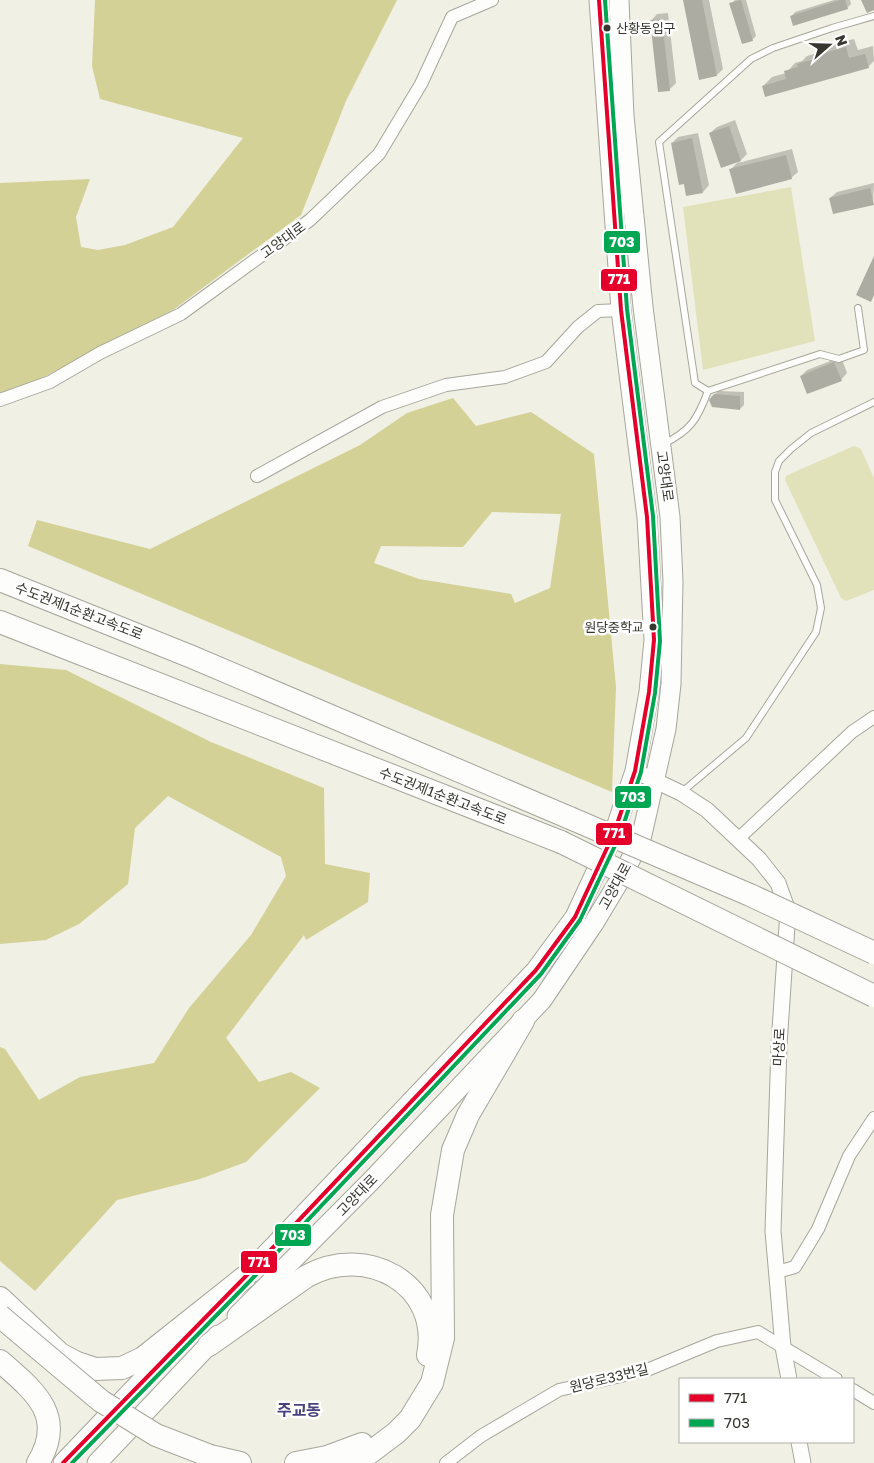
<svg xmlns="http://www.w3.org/2000/svg" width="874" height="1463" viewBox="0 0 874 1463" font-family="'Golos Text','Noto Sans KR',sans-serif">
<style>
.green{fill:#e2e2ba}
.forest{fill:#d3d196;fill-rule:evenodd}
.shadow{fill:#0003}
.building{fill:#acaca3}
.lines{fill:none;stroke-linecap:round;stroke-linejoin:round}
.service-casing{stroke:#a6a69d;stroke-width:8}
.minor-casing{stroke:#a6a69d;stroke-width:14}
.tertiary-casing{stroke:#a6a69d;stroke-width:17}
.primary-casing{stroke:#a6a69d;stroke-width:21}
.motorway-casing{stroke:#a6a69d;stroke-width:24}
.service{stroke:#fdfdfb;stroke-width:6}
.minor{stroke:#fdfdfb;stroke-width:12}
.tertiary{stroke:#fdfdfb;stroke-width:15}
.primary{stroke:#fdfdfb;stroke-width:19}
.motorway{stroke:#fdfdfb;stroke-width:22}
.motorway-bridge-casing{stroke:#a6a69d;stroke-width:24;stroke-linecap:butt}
.motorway-bridge{stroke:#fdfdfb;stroke-width:22}
.bus-1-casing{stroke:#fff;stroke-width:8}
.bus-2-casing{stroke:#fff;stroke-width:8}
.bus-1{stroke:#e4002b;stroke-width:4}
.bus-2{stroke:#00a651;stroke-width:4}
.bus-dot{fill:#37372f;stroke:#fff;stroke-width:2}
.labels{text-anchor:middle;stroke-width:5;stroke-linejoin:round;paint-order:stroke}
.bus-label{font-size:13px;fill:#37372f;stroke:#fff;text-anchor:start}
.street-label{font-size:14px;fill:#37372f;stroke:#fff}
.quarter-label{font-size:16px;font-weight:bold;fill:#4a427f;stroke:#fff}
.line-badge{stroke:#fff;stroke-width:2}
.badge-label{font-size:14px;text-anchor:middle;font-weight:bold;fill:#fff}
</style>
<rect width="100%" height="100%" fill="#f0f0e4"/>
<path class="green" d="M791,187L815,341L703,370L683,207Z
M854,446L861,449L874,478V590L846,601L841,598L785,480L786,476L792,473Z"/>
<path class="forest" d="M95,0H397L346,101L301,215L173,310L7,396L0,397V183L90,179L76,217L81,247L98,250L125,245L173,227L243,138L100,99L92,66Z
M453,398L476,426L531,412L594,454L616,687L612,792L28,546L37,520L150,549L360,445L407,413ZM492,512L561,514L550,588L515,603L511,594L419,579L374,563L381,546L463,547Z
M0,664L66,670L211,742L324,788L325,864L370,873L368,902L306,940L304,935L226,1038L259,1082L291,1072L320,1088L246,1162L200,1179L117,1200L35,1291L0,1261V1047L5,1049L39,1100L80,1077L154,1063L189,1008L251,935L286,876L281,857L168,796L135,828L128,884L79,924L46,940L0,944Z"/>
<path class="shadow" d="M684,0H709L723,69L717,75Z
M735,0H746L756,36L752,40L731,4Z
M834,0H850L851,4L847,8L791,17L795,12Z
M668,13L676,83L670,89L659,91L651,21L657,14Z
M854,39L858,50L873,46L874,61L868,67L763,86L772,77L786,73L795,63L802,61L807,56L824,51L830,45Z
M735,120L747,154L738,163L792,149L798,172L791,178L731,169L740,160L710,133L717,127Z
M698,133L709,185L703,192L687,195L672,143L678,137Z
M874,183L873,203L830,198L837,192Z
M841,357L847,373L841,380L801,376L807,370Z
M719,391L744,392V405L740,409L711,404V397Z"/>
<path class="building" d="M683,0H702L717,76L699,80Z
M741,0L753,41L742,44L729,3Z
M840,0H845L848,9L793,26L790,16Z
M861,0H874V10L867,13Z
M662,19L670,91L658,92L650,20Z
M846,47L849,58L865,54L869,68L765,97L762,86L786,79L784,71L798,67L797,64L821,57L820,54Z
M729,126L741,161L721,168L709,133Z
M692,138L703,193L686,196L684,184L679,185L671,143Z
M786,155L792,179L736,194L729,169Z
M870,188L874,205L833,214L829,198Z
M874,256V295L871,302L856,295Z
M834,362L842,381L807,394L800,376Z
M714,394L740,396V410L712,407L709,400Z"/>
<g class="lines">
<defs>
<path id="service" d="M858,308L864,350L839,359L820,354L708,391L695,383L659,142L751,59L773,48L832,28L874,16
M663,444C691,431 698,418 708,391
M682,792L746,738L816,632L821,608L817,585L775,500V472L779,461L791,449L811,433L874,402"/>
<path id="minor" d="M0,400L50,382L100,353L181,314L310,220L379,154L421,84L452,17L492,0
M257,476L382,407L446,385L505,377L546,362L578,327L598,311L621,310
M738,839L852,732L874,717
M777,1272L795,1267L818,1229L849,1156L874,1118
M853,1390L874,1403
M446,1463L481,1436L559,1390L647,1370L717,1341L758,1332L836,1379"/>
<path id="tertiary" d="M635,771L681,793L707,810L759,859L778,883L788,911L779,1045L773,1231L783,1347L789,1379
M799,1442L803,1463"/>
<path id="primary" d="M235,1287L536,970L575,917L614,833L635,771L649,692L654,640L647,517L621,310L599,0
M237,1316L372,1180L542,1000L594,923L621,878L641,839L666,729L671,684L673,581L670,517L643,307L624,116L619,0
M63,1463L188,1332
M97,1463L218,1335"/>
<path id="motorway" d="M0,580L192,657L570,818
M0,622L561,842
M0,1298L60,1354L77,1363L95,1369L122,1368L143,1358L245,1277
M209,1345L307,1276C366,1243 442,1284 428,1355
M0,1361C33,1390 67,1415 38,1463
M210,1456L240,1463
M296,1463L327,1457L362,1444
M348,1463L364,1457L396,1433L410,1419L432,1383L443,1338L442,1215L453,1150L468,1115L523,1021"/>
</defs>
<use href="#service" class="service-casing"/>
<use href="#minor" class="minor-casing"/>
<use href="#tertiary" class="tertiary-casing"/>
<use href="#primary" class="primary-casing"/>
<use href="#motorway" class="motorway-casing"/>
<use href="#service" class="service"/>
<use href="#minor" class="minor"/>
<use href="#tertiary" class="tertiary"/>
<use href="#primary" class="primary"/>
<use href="#motorway" class="motorway"/>
<defs>
<path id="motorway-bridge" d="M570,818L750,895L874,953
M561,842L874,996
M0,1316L101,1401L156,1435L210,1456"/>
</defs>
<use href="#motorway-bridge" class="motorway-bridge-casing"/>
<use href="#motorway-bridge" class="motorway-bridge"/>
<defs>
<path id="bus-1" d="M63,1463L245,1277L536,970L575,917L614,833L635,771L649,692L654,640L647,517L621,310L599,0"/>
<path id="bus-2" d="M72,1463L250,1281L541,974L580,920L620,835L641,772L655,693L660,641L653,516L627,309L605,0"/>
</defs>
<use href="#bus-1" class="bus-1-casing"/>
<use href="#bus-2" class="bus-2-casing"/>
<use href="#bus-1" class="bus-1"/>
<use href="#bus-2" class="bus-2"/>
</g>
<g class="bus-dot">
<circle cx="607" cy="28" r="4.5"/>
<circle cx="653" cy="627" r="4.5"/>
</g>
<g class="labels">
<g class="bus-label">
<text x="616" y="33">산황동입구</text>
<text x="644" y="632" text-anchor="end">원당중학교</text>
</g>
<g class="street-label">
<text transform="translate(283 240) rotate(-36)" y="5">고양대로</text>
<text transform="translate(665 476) rotate(82)" y="5">고양대로</text>
<text transform="translate(79 611) rotate(21)" y="5">수도권제1순환고속도로</text>
<text transform="translate(443 796) rotate(21)" y="5">수도권제1순환고속도로</text>
<text transform="translate(615 886) rotate(-61)" y="5">고양대로</text>
<text transform="translate(779 1047) rotate(-87)" y="5">마상로</text>
<text transform="translate(357 1195) rotate(-46)" y="5">고양대로</text>
<text transform="translate(609 1378) rotate(-14)" y="5">원당로33번길</text>
</g>
<g class="quarter-label">
<text x="299" y="1416">주교동</text>
</g>
</g>
<g class="line-badge">
<rect x="603" y="230" width="38" height="24" rx="5" fill="#00a651"/>
<rect x="600" y="268" width="38" height="24" rx="5" fill="#e4002b"/>
<rect x="614" y="785" width="38" height="24" rx="5" fill="#00a651"/>
<rect x="595" y="822" width="38" height="24" rx="5" fill="#e4002b"/>
<rect x="274" y="1223" width="38" height="24" rx="5" fill="#00a651"/>
<rect x="240" y="1250" width="38" height="24" rx="5" fill="#e4002b"/>
</g>
<g class="badge-label">
<text x="622" y="247">703</text>
<text x="619" y="284">771</text>
<text x="633" y="802">703</text>
<text x="614" y="838">771</text>
<text x="293" y="1240">703</text>
<text x="259" y="1267">771</text>
</g>
<rect x="679" y="1378" width="175" height="65" fill="#ffffff" stroke="#afafac"/>
<rect x="689" y="1394" width="25" height="8" fill="#e4002b" stroke="#afafac"/>
<text x="724" y="1403" font-size="15" fill="#37372f">771</text>
<rect x="689" y="1419" width="25" height="8" fill="#00a651" stroke="#afafac"/>
<text x="724" y="1428" font-size="15" fill="#37372f">703</text>
<g transform="translate(829 45) rotate(70)" stroke="#ffffff" stroke-width="4" paint-order="stroke">
<path d="M0-4L9 19L0 12L-9 19Z" fill="#37372f"/>
<text y="-8" font-size="14" font-weight="bold" text-anchor="middle" fill="#37372f">N</text>
</g>
</svg>
